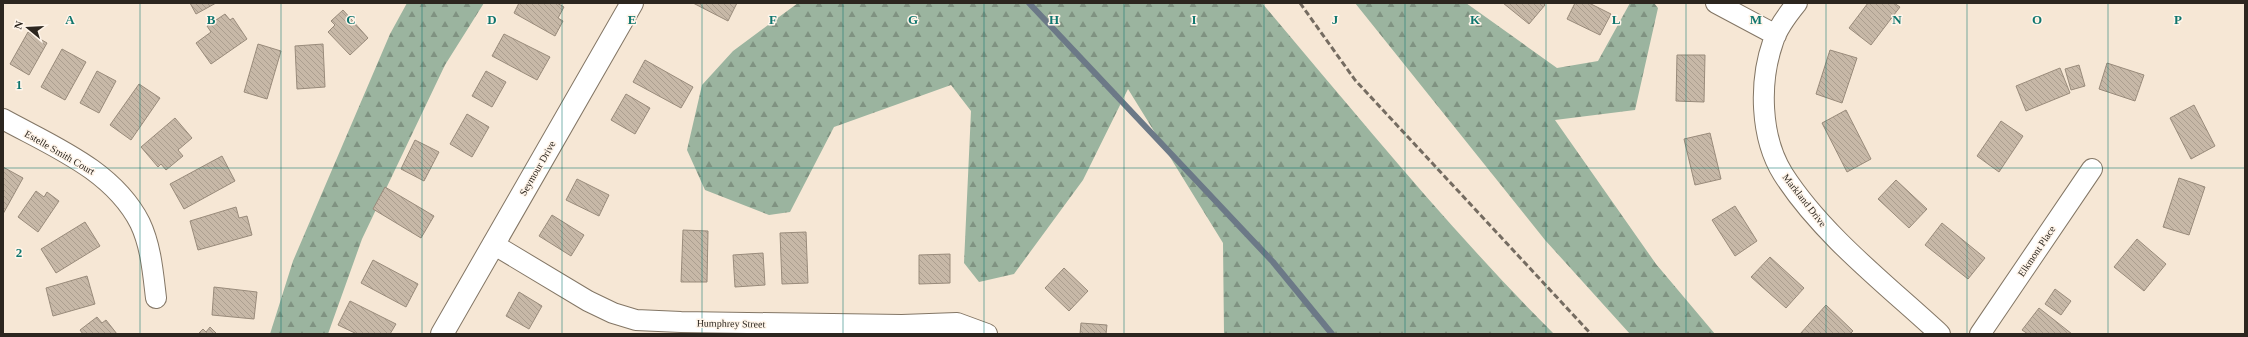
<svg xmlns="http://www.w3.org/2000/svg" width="2248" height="337" viewBox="0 0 2248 337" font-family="Georgia,serif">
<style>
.forest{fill:url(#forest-firs)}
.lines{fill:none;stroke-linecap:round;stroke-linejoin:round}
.stream{stroke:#6c7987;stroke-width:6}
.building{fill:url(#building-back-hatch);stroke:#998b7b}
.minor-casing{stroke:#837665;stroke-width:22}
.tertiary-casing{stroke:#837665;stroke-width:24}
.minor{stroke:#fff;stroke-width:20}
.tertiary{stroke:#fff;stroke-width:22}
.rail{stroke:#756c61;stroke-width:3;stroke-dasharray:6 3;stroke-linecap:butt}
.grid{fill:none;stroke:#0f766e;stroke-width:1;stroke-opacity:0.55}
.labels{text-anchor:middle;stroke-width:3;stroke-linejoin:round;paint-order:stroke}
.street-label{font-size:10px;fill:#2c261f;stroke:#fff5ea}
.grid-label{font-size:13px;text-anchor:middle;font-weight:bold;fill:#0f766e;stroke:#fff5ea;stroke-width:3;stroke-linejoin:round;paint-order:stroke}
</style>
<defs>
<pattern id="forest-firs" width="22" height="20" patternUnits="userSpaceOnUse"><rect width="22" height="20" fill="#9bb49f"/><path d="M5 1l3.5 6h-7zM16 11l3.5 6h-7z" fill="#7f9281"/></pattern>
<pattern id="building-back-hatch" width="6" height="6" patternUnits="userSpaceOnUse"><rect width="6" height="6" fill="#c7b8a7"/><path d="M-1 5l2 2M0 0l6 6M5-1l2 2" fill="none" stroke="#ab9e8f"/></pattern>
</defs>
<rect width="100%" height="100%" fill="#f6e7d5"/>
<path class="forest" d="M407,3H484L445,65L362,239L328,334H270L293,261L390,34Z
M798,3H1262C1357,115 1450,230 1554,334H1224L1223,243L1128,89L1083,180L1014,274L979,282L964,263L971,111L951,85L834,127L790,212L769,215L705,190L687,150L702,85L733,51Z
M1355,3H1466L1557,68L1598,61L1630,3H1654L1658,8L1635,110L1555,120L1656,264L1715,334H1630L1545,240Z"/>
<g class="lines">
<path class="stream" d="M1029,3L1273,262L1332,334"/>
</g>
<path class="building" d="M190,3H216L196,14Z
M519,3H557L564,7L558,18L563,21L555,36L514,13Z
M693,3H737L728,21Z
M1503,3H1543L1545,5L1529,24Z
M1575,3H1589L1611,14L1600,35L1567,19Z
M1868,3H1894L1900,7L1871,45L1849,28Z
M343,10L368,38L350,55L328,32L335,25L331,21Z
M225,14L230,20L233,18L247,39L211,64L196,43L211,32L207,26Z
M28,32L47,43L29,75L10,64Z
M504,34L550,57L537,80L492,56Z
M258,44L281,51L267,99L244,92Z
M323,44L325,87L297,89L295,46Z
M62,49L86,62L65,100L41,87Z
M1830,50L1857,58L1842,103L1816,94Z
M1677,55H1705L1704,102L1676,101Z
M645,60L693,87L681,108L633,82Z
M2107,63L2144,75L2135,101L2099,89Z
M2079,65L2085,86L2071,90L2065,69Z
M2060,68L2070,93L2026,111L2016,86Z
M97,71L116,81L99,113L80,103Z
M486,71L506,82L492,107L472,96Z
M139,84L160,98L131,140L110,125Z
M626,94L650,108L635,134L611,120Z
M2194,105L2215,146L2191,159L2170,118Z
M1846,110L1871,159L1847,172L1822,123Z
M467,114L489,127L472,157L450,144Z
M175,118L192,138L178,150L183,156L166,170L161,164L158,167L141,147Z
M2001,121L2023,136L1999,172L1977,156Z
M1710,133L1721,179L1695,185L1684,139Z
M415,140L439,152L424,181L401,169Z
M222,156L235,181L184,209L170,184Z
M3,167L23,178L3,214Z
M2179,178L2205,187L2189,235L2163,227Z
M577,179L609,195L599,216L566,200Z
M1896,180L1927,209L1909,228L1878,199Z
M385,187L434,216L421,238L373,209Z
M36,191L44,197L47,192L59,201L38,232L18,217Z
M1735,206L1757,241L1735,256L1712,220Z
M236,207L239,218L247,216L252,235L198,250L190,221Z
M552,215L584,235L571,256L539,236Z
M85,222L100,246L56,273L41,249Z
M1942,223L1985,258L1968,279L1925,245Z
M683,230L708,231L707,282H681Z
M806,232L808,283L782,284L780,233Z
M2137,239L2166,264L2144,291L2114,267Z
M763,253L765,285L735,287L733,255Z
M950,254V283L919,284V255Z
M1770,257L1804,288L1786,308L1751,277Z
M373,260L418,284L406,307L361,283Z
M1064,268L1088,291L1069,311L1045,288Z
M87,276L95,304L53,316L46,288Z
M214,287L257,292L254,319L212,315Z
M2055,289L2071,301L2061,315L2045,304Z
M519,292L542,306L529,329L506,316Z
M350,301L396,324L390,334H357L338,325Z
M1826,305L1853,331L1850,334H1800Z
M2039,308L2072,334H2028L2022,330Z
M97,317L102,323L106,320L117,334H83L80,330Z
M1081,323L1107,325L1106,334H1080Z
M210,327L217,334H198L203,329L206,332Z"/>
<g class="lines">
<defs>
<path id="minor" d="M1716,3L1776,35
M1797,3C1788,14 1777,28 1773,42C1759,82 1760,137 1783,174C1822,235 1887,285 1940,334
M3,119C52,146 113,170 140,223C151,246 153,273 156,298
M493,244L588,301L613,313L636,320L681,322L902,325L957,323L987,334
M1980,334L2092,169"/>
<path id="tertiary" d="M442,334L632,3"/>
</defs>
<use href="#minor" class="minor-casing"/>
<use href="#tertiary" class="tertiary-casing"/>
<use href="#minor" class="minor"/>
<use href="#tertiary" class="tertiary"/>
<path class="rail" d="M1300,3L1355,80L1591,334"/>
</g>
<path class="grid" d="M140,3V334M281,3V334M422,3V334M562,3V334M702,3V334M843,3V334M984,3V334M1124,3V334M1264,3V334M1405,3V334M1546,3V334M1686,3V334M1826,3V334M1967,3V334M2108,3V334M3,168H2245"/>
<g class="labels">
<g class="street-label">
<text transform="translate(60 152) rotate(30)" y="4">Estelle Smith Court</text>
<text transform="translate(537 168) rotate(-60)" y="4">Seymour Drive</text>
<text transform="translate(1805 200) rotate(52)" y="4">Markland Drive</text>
<text transform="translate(2036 251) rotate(-56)" y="4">Elkmont Place</text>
<text transform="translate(731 323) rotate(1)" y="4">Humphrey Street</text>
</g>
</g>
<g class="grid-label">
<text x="70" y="24">A</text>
<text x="211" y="24">B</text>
<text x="351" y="24">C</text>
<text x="492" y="24">D</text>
<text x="632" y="24">E</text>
<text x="773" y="24">F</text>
<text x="913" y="24">G</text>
<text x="1054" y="24">H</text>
<text x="1194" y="24">I</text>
<text x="1335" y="24">J</text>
<text x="1475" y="24">K</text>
<text x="1616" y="24">L</text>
<text x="1756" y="24">M</text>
<text x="1897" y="24">N</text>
<text x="2037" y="24">O</text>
<text x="2178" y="24">P</text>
<text x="19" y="89">1</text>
<text x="19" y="257">2</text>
</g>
<rect width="2248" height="337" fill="none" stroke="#2c261f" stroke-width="8"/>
<g transform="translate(28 28) rotate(288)" stroke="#fff5ea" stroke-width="3" paint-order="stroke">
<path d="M0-3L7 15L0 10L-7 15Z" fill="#2c261f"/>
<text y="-6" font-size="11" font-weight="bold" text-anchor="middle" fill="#2c261f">N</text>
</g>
</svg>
